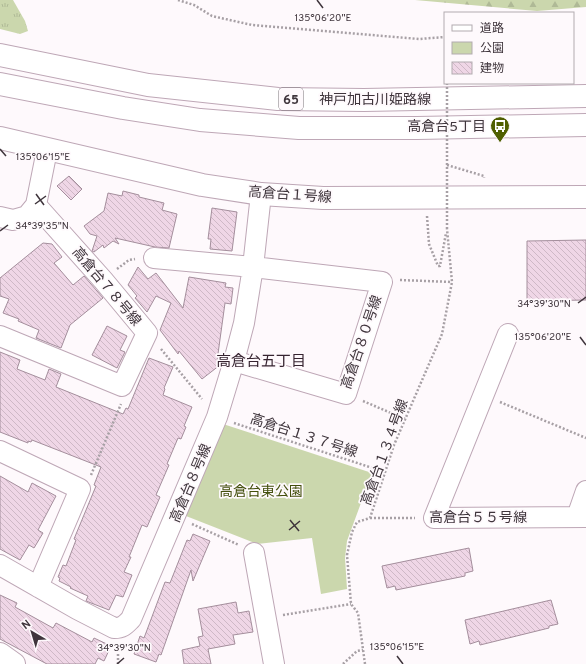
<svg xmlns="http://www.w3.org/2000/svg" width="586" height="664" viewBox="0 0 586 664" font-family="Overpass,'Noto Sans JP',sans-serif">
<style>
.grass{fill:url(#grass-tufts)}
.forest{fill:url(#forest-firs)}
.park{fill:#cbd7ad}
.building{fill:url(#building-back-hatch);stroke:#a48e9c}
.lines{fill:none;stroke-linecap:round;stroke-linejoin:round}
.street-casing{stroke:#bea7b6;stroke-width:22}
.secondary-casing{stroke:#bea7b6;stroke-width:24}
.primary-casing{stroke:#bea7b6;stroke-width:24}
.path{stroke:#a7a0a5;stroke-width:2.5;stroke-dasharray:2 2;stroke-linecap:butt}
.street{stroke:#fff;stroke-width:20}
.secondary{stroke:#fff;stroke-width:22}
.primary{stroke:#fff;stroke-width:22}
.path-bridge{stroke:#a7a0a5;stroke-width:2.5;stroke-dasharray:2 2;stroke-linecap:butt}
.ticks{fill:none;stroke:#3f353c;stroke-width:1.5}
.labels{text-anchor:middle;stroke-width:3.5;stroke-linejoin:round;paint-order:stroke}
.shield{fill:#fef9fc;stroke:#787076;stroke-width:1}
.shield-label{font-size:13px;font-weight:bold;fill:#3f353c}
.street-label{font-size:14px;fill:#3f353c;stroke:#fef9fc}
.poi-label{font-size:14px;fill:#3f353c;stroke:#fef9fc;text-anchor:end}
.park-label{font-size:14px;fill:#434f0d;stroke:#fef9fc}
.neighbourhood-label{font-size:15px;fill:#362430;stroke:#fef9fc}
.ticks-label{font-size:10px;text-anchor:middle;fill:#3f353c;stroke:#fef9fc;stroke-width:3.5;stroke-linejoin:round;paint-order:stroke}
</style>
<defs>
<pattern id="grass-tufts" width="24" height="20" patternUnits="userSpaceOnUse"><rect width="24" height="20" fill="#cbd7ad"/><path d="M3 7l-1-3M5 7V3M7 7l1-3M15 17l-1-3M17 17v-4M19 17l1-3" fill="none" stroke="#afb996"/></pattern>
<pattern id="forest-firs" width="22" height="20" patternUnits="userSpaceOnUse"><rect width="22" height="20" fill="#cbd7ad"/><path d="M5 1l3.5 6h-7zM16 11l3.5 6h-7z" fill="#afb996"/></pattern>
<pattern id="building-back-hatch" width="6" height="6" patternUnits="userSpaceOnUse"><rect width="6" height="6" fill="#efd6e6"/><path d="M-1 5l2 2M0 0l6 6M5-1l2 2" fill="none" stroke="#ceb8c6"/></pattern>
</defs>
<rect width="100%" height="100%" fill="#fef9fc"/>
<path class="grass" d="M0,0H13L25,21L28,31L20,34L0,29Z"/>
<path class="forest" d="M415,0H586V7L537,11Z"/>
<path class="park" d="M223,424L372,473L347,541L345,558L347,589L321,594L312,538L257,544L186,516Z"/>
<path class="building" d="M69,176L82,189L71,200L57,186Z
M123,191L139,195V197L164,203L162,210L177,214L169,248L155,247L115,238L119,244L113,241L104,248L103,245L94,252L92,251L97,236L90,234L84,226L104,211L108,193L122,196Z
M212,208L237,212L232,251L210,249L211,239H208Z
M586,240V300L527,301V241Z
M43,243L52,244L62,257L54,263L73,285L84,276L103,298L70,325L61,348L36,338L39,330L18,321L19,319L3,313L9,299L0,296V278Z
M138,267L148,279L156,273L183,308L189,277L226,283L225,287L233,288L231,304L225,303L217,361L220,365L202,379L179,351L178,354L160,330L171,303L156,296L147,312L135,298L137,296L128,285Z
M107,326L127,336L120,350L125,352L117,368L92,355Z
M0,352L20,360L17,369L45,380L49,369L61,374L56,387L123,414L126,408L128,409L149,358L173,367L164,388L165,389L163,395L192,407L184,426L186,427L181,439L178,438L167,464L169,465L156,495L160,497L147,527L142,525L129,557H131L124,572L132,575L123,597L116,595L109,610L86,601L88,596L70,588L71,587L59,581L60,578L58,577L63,565L66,566L76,540L74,539L96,486L94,485L101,467L32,440L31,442L28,441V443L0,432Z
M0,476L28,492L32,483L56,496L38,530L43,533L34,548L29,545L20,560L0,549Z
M193,534L210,541L193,581L191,570L161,655L159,654L156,662L134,654L140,636L144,638L165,582L170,583L187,540L190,541Z
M469,548L473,571L465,573V576L396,590L395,586L387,588L382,566Z
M0,595L17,603L15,607L53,628L56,623L92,642L94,638L111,646L104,661L98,658L95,664H47L0,639Z
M551,600L558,624L549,626V628L480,645L479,641L470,644L465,620Z
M236,602L238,613L249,611L253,632L233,635L235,644L208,649L211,664H184L182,650L200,646L198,637L203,636L198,609Z"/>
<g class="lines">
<defs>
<path id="street" d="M0,217L13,220L27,216L36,205L47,150
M154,258L253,267L382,282L346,394L234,361
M508,334L434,518L586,517
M0,336L122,386L147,333L103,280L36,205
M0,451L80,489L38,587
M577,517L586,491
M254,553L274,664
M0,565L77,609L114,628C123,628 125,625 131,619L217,417L234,361L244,323L253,267L261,194"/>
<path id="secondary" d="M0,138L202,185L261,194L323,198L586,197
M0,654L14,664"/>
<path id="primary" d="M0,55L148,85L278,99L364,100L586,96
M0,84L123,108L200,120L299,128H417L586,125"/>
</defs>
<use href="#street" class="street-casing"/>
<use href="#secondary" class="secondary-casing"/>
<use href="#primary" class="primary-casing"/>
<path class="path" d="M178,0L194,5L212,16L252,25L419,39L445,37
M447,165L484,176V178
M427,216L429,244L438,266H440L446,233
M117,269L129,260L135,259
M400,280L452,282
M161,349L202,399
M363,401L405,419
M500,402L586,438
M234,423L385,472
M91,475L121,404
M370,518H415
M192,524L239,545
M283,615L351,604
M118,664V647
M343,664L357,651L363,650
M365,664L358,613L351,604L347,555L352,532L357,522L370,518L394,445L442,334L452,282L447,229"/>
<use href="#street" class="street"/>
<use href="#secondary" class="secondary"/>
<use href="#primary" class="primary"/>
<path class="path-bridge" d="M447,83V229"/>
</g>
<path class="ticks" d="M317,0L323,8M0,149L6,156M36,194L44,205M35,204L46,196M0,231L8,225M578,303L586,297M580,337L586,345M290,520L299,531M289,530L300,521M397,656L403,664M117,664L124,658"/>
<defs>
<symbol id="bus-pin" viewBox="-11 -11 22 30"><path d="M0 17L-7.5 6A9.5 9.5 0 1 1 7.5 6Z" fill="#4f5f01" stroke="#fef9fc"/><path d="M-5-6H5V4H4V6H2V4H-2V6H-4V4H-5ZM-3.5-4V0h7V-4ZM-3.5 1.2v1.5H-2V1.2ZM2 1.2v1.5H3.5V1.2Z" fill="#fff"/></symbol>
</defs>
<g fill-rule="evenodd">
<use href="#bus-pin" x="489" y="115" width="22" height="30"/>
</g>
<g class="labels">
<rect class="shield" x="279" y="88" width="24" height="22" rx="3"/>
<g class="shield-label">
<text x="291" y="104">65</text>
</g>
<g class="street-label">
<text x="375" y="104">神戸加古川姫路線</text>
<text transform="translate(290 194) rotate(4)" y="5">高倉台１号線</text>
<text transform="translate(107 286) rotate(50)" y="5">高倉台７８号線</text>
<text transform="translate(361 342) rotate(-71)" y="5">高倉台８０号線</text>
<text transform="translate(304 435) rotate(18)" y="5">高倉台１３７号線</text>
<text transform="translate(384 452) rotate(-70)" y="5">高倉台１３４号線</text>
<text transform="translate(190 483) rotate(-67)" y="5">高倉台８号線</text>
<text x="478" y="522">高倉台５５号線</text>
</g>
<g class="poi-label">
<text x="486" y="131">高倉台5丁目</text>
</g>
<g class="park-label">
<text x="261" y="496">高倉台東公園</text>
</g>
<g class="neighbourhood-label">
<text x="261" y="366">高倉台五丁目</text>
</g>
</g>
<g class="ticks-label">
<text x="323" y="21">135°06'20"E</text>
<text x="43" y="160">135°06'15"E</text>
<text x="42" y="229">34°39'35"N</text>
<text x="544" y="307">34°39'30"N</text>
<text x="543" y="340">135°06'20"E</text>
<text x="397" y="650">135°06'15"E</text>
<text x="124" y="651">34°39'30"N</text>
</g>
<rect x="444" y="12" width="130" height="72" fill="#fef9fc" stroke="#b2abaf"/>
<rect x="452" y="25" width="20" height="6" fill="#ffffff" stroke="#b2abaf"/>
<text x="480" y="32" font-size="12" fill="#3f353c">道路</text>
<rect x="452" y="42" width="20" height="12" fill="#cbd7ad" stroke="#b2abaf"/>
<text x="480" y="52" font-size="12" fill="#3f353c">公園</text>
<rect x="452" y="62" width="20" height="12" fill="url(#building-back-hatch)" stroke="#b2abaf"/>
<text x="480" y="72" font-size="12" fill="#3f353c">建物</text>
<g transform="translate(32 632) rotate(322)" stroke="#fef9fc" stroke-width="3" paint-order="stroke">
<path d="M0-3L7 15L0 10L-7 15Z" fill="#3f353c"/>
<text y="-6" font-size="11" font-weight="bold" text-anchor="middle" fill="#3f353c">N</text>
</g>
</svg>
